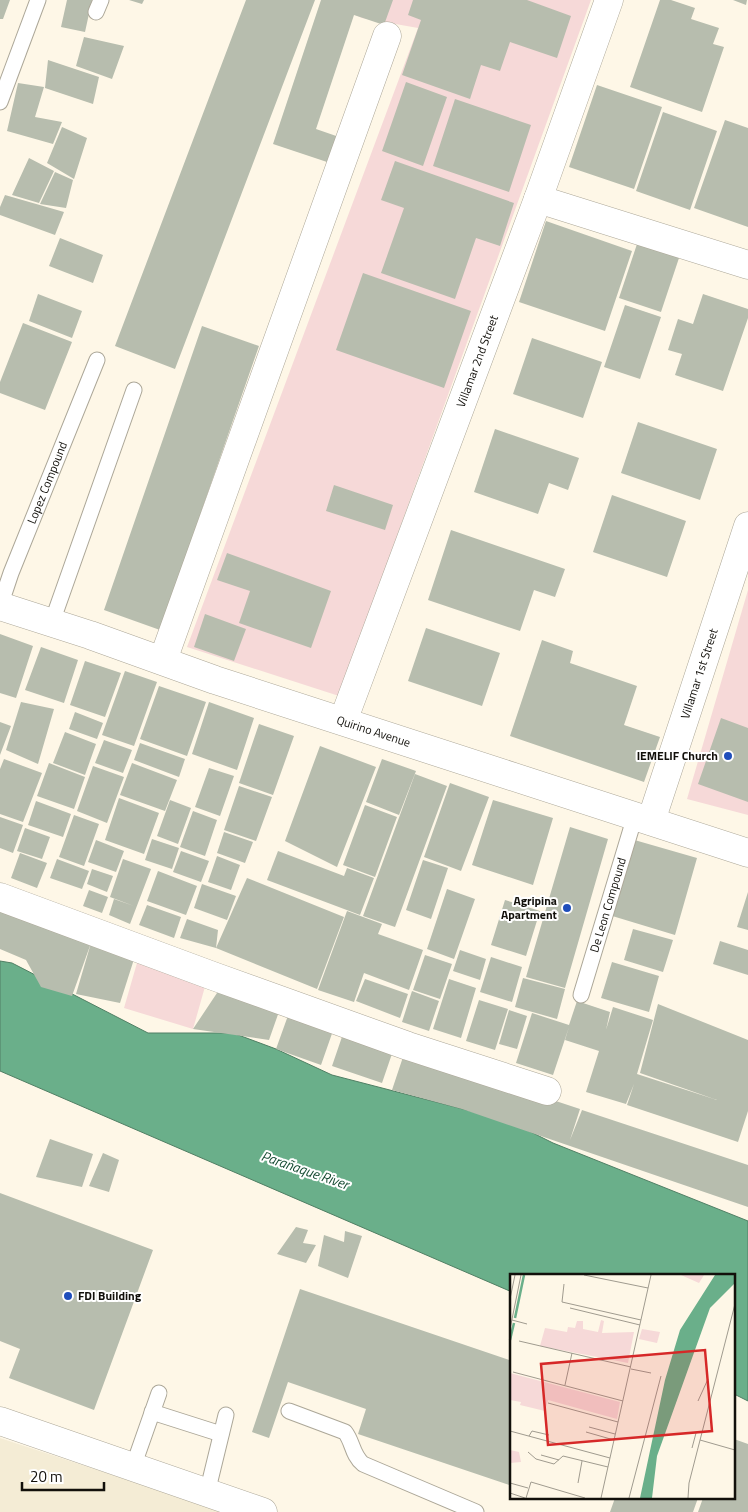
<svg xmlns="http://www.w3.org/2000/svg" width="748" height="1512" font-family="'Titillium Web',sans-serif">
<rect width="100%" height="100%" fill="#fef7e7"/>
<path fill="#f4ecd5" d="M0 1438 225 1512H0Z"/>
<path fill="#f6d9d8" d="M324 0H591L339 696 187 647 418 28 362 18Z
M748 590V815L687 799Z
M139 956 208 976 193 1029 124 1008Z"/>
<path fill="#6aaf8a" stroke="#507f64" d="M0 961 12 963 148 1033H233L276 1049 332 1075 509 1121 553 1143 748 1221V1401L734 1394V1276H512V1292L0 1071Z"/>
<path fill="#b7bdae" d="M0 0H10L3 19H0Z
M67 0H92L85 32 61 27Z
M129 0H144L142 4Z
M246 0H315L175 369 115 346Z
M321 0H393L384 25 354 15 316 129 342 138 333 164 273 144Z
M413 0H527L571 16 557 58 510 42 500 71 481 65 470 99 402 75 421 20 408 15Z
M660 0H671L695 8 691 19 719 28 713 44 724 47 702 112 630 87Z
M733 0H747L746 5Z
M84 37 124 46 112 79 76 66Z
M48 60 99 77 93 104 45 88Z
M406 82 447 97 423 166 382 151Z
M18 83 44 87 35 117 62 122 53 144 7 131Z
M597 85 662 107 634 189 569 167Z
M455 99 531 125 509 192 433 166Z
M663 112 717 131 690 210 636 191Z
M725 120 748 128V227L694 208Z
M62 127 87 138 74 179 47 163Z
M29 158 54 171 39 203 12 195Z
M395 161 514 203 500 246 476 238 455 299 381 273 404 208 381 200Z
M55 172 73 180 66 208 40 204Z
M5 195 64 212 55 235 0 215V207Z
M546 221 632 251 605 331 519 302Z
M60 238 103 255 93 283 49 266Z
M639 238 681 252 661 312 619 298Z
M363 273 471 311 444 388 336 350Z
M38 294 82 311 72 338 29 321Z
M703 294 748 309V318L723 391 675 375 682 354 668 350 678 319 693 324Z
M625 305 661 317 640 379 604 367Z
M23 323 72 342 45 410 0 393V382Z
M202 326 259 346 160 630 104 610Z
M532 338 602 362 583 418 513 394Z
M638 422 717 449 700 500 621 473Z
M495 429 579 458 568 490 549 483 538 514 474 492Z
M334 485 393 505 385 530 326 511Z
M612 495 686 521 667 577 593 552Z
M451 530 565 569 555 597 534 590 520 631 428 600Z
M227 553 331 591 311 648 239 623 250 591 217 580Z
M205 614 246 629 234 661 194 647Z
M426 628 500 653 482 706 408 681Z
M0 634 33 646 16 698 0 693Z
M542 640 573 651 570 663 637 686 624 725 660 737 644 782 510 736Z
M41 647 78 660 64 703 25 690Z
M85 661 121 673 105 717 70 705Z
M125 671 157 682 134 746 102 735Z
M159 686 206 702 187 756 140 739Z
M21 702 54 709 38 764 6 750Z
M209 702 254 718 237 770 192 754Z
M75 712 103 723 97 739 69 729Z
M721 718 748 728V802L698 784Z
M0 722 11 726 0 755Z
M259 724 294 736 273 795 239 783Z
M65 732 96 744 85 775 53 763Z
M104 740 132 750 123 773 95 763Z
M140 743 185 759 179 777 134 760Z
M320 746 376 767 337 867 285 841Z
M4 759 42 773 23 822 0 814V769Z
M382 759 416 771 399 815 366 802Z
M49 763 85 777 74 809 37 796Z
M132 763 177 780 165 811 120 795Z
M93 766 124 777 107 823 77 811Z
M209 768 234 776 220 816 195 807Z
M415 774 447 786 395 927 363 916Z
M450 783 489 797 461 871 424 857Z
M239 786 272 797 256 841 224 830Z
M119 798 159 813 144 854 105 840Z
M170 800 191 808 178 844 157 836Z
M493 800 553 818 533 885 472 865Z
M36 801 71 814 63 837 28 825Z
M365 805 397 817 375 877 343 865Z
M193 811 217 820 205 856 180 847Z
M74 815 99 824 84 866 59 857Z
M0 817 23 825 13 853 0 848Z
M570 827 608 839 565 988 526 977Z
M25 828 50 837 42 859 17 851Z
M224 832 253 842 245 863 217 853Z
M152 839 179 848 172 869 145 860Z
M631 839 697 858 675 935 609 915Z
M96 840 124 851 116 872 88 862Z
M181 851 209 861 201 882 173 872Z
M278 851 344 876 347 868 374 878 360 915 267 880Z
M20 853 47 863 37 888 11 878Z
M217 856 240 865 231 890 208 882Z
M57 859 89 871 82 889 50 878Z
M123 859 151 869 130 924 109 915 114 899 134 906 110 897Z
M423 860 448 868 431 919 406 910Z
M92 869 113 876 107 892 87 884Z
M158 871 197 886 186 915 147 901Z
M247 878 344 917 317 989 216 948Z
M202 884 236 896 227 920 194 908Z
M447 889 475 899 454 959 427 949Z
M89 890 108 897 102 913 83 906Z
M748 892V930L737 927Z
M505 900 540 911 526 956 491 945Z
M147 905 181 917 174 938 139 925Z
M0 908 135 956 120 1003 76 994 91 943 72 996 41 987 26 960 0 949Z
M347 911 382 924 378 934 423 950 409 990 364 973 354 1002 318 990Z
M187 919 218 930 216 948 180 938Z
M633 929 673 940 663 972 624 960Z
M720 941 748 950V975L713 964Z
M460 950 486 959 480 980 453 971Z
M425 955 452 964 440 999 413 990Z
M491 957 522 967 512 1002 480 992Z
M612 962 659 976 649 1012 601 998Z
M523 978 565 989 557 1019 515 1007Z
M365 979 408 994 400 1018 356 1001Z
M449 979 476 988 461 1038 433 1029Z
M223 984 282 1003 269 1040 193 1029Z
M412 991 439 1001 429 1031 402 1022Z
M479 1000 508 1009 495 1050 466 1041Z
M577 1001 610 1012 606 1030 613 1007 653 1020 637 1074 717 1100 640 1073 658 1004 748 1040V1111L738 1142 627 1105 634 1084 626 1104 586 1092 599 1051 565 1040 569 1027 553 1075 516 1063 532 1013 569 1025Z
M290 1010 335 1025 321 1065 276 1049Z
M509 1010 527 1016 517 1049 499 1044Z
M345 1028 395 1045 382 1083 332 1066Z
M406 1048 474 1074 580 1109 570 1140 582 1110 748 1165V1207L462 1109 392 1090Z
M50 1139 93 1154 82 1187 36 1177Z
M103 1153 119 1160 109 1192 89 1186Z
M0 1193 153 1250 94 1410 9 1378 20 1349 0 1341Z
M296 1227 308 1230 303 1243 316 1245 306 1263 277 1254Z
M345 1231 362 1236 348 1278 318 1266 324 1235 344 1242Z
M300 1289 512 1361V1486L358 1434 366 1409 288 1382 269 1438 252 1432Z
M734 1439 748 1444V1512H698L703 1498H734Z
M615 1498H698L693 1512H610Z"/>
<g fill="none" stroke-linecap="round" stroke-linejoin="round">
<g stroke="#aca798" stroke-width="17">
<g id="lane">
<path d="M96 12 101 0"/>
<path d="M0 102 38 0"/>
<path id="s1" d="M0 606 11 573 97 360"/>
<path d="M52 622 134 390"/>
<path id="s2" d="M581 995 635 816"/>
<path d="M289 1411 345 1432C353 1442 352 1455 363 1464L476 1512"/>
<path d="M152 1412 221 1434"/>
<path d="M133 1467 159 1393"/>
<path d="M207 1493 226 1415"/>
</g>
</g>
<g stroke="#aca798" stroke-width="29">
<g id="street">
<path d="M538 199 748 265"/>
<path d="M163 660 387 36"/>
<path id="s3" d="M343 721 538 199 609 0"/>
<path id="s4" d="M651 821 748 526"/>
<path d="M0 897 213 976 408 1046 547 1091"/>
<path d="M0 1421 263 1512"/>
</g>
</g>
<g stroke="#aca798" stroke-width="29">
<g id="secondary">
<path id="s5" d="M0 606 90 635 215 680 748 853"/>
</g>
</g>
<use href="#lane" stroke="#fff" stroke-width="15"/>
<use href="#street" stroke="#fff" stroke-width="28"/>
<use href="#secondary" stroke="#fff" stroke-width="28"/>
</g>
<g fill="#1f4ebb" stroke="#fff" stroke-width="2">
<circle cx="728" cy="756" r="5"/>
<circle cx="567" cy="908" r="5"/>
<circle cx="68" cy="1296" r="5"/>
</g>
<g text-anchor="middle" stroke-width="4" stroke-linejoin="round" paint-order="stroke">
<g font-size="12" fill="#12100b" stroke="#fff">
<text dy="4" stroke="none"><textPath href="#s3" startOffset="384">Villamar 2nd Street</textPath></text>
<text dy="4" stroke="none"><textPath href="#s1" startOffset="132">Lopez Compound</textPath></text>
<text dy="4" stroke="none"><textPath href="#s4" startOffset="155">Villamar 1st Street</textPath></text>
<text dy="4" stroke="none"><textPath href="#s5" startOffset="394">Quirino Avenue</textPath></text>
<text dy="4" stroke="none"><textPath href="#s2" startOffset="94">De Leon Compound</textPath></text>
</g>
<g font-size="12" font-weight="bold" fill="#12100b" stroke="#fff" text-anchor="end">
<text x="718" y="760">IEMELIF Church</text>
<text x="557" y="905">Agripina<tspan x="557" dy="14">Apartment</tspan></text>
<text x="78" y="1300" text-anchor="start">FDI Building</text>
</g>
<g font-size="14" font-style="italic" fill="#154b32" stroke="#fff">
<text transform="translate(305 1170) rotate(19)" y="5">Parañaque River</text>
</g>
</g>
<g transform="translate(510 1274)">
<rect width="225" height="225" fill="#fef7e7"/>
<path d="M171 1H194L189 9ZM91 46 94 47 92 59 124 58 118 89 30 72 35 54 57 58 58 53 65 54 67 47H73V55L88 58ZM132 55 150 58 147 69 129 65ZM0 99 110 128 107 145 38 126 35 137 10 131 11 128 0 126ZM0 176 9 178 11 188 0 189Z" fill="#f6d9d8"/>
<path d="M205 1H225V9L200 34 147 182 142 224H130L155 106 170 56Z" fill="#6aaf8a"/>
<path fill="none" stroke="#6aaf8a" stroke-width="2.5" d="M5 44 14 1M0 66 4 49"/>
<path fill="none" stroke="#a09b8f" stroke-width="1" d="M74 1 138 14M54 10 52 28 131 46M0 25 5 1M60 34 130 51M2 46 17 50M0 55 11 1M9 67 121 93M121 95 141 99M3 98 113 127M55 111 62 79M188 127 198 105M38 129 108 148M79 153 105 160M0 157 100 184M76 158 104 166M19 162 22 157 39 161M190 166 225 176M182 174 186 159M18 178 26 185 44 190 53 182 98 193M31 181 49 186M0 209 18 214M68 209 72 187M0 219 15 224M16 224 21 208 75 224M91 224 141 1M119 224 151 102M178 224 179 209 225 30"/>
<path fill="#d62828" fill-opacity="0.15" stroke="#d62828" stroke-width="2.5" d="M195 76 202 157 38 171 31 90Z"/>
<rect width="225" height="225" fill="none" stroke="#12100b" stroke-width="2.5"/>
</g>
<path d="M22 1482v8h82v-8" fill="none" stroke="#12100b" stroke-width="2.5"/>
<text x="30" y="1482" font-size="15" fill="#12100b" stroke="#ffffff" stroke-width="4" paint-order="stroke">20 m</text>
</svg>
